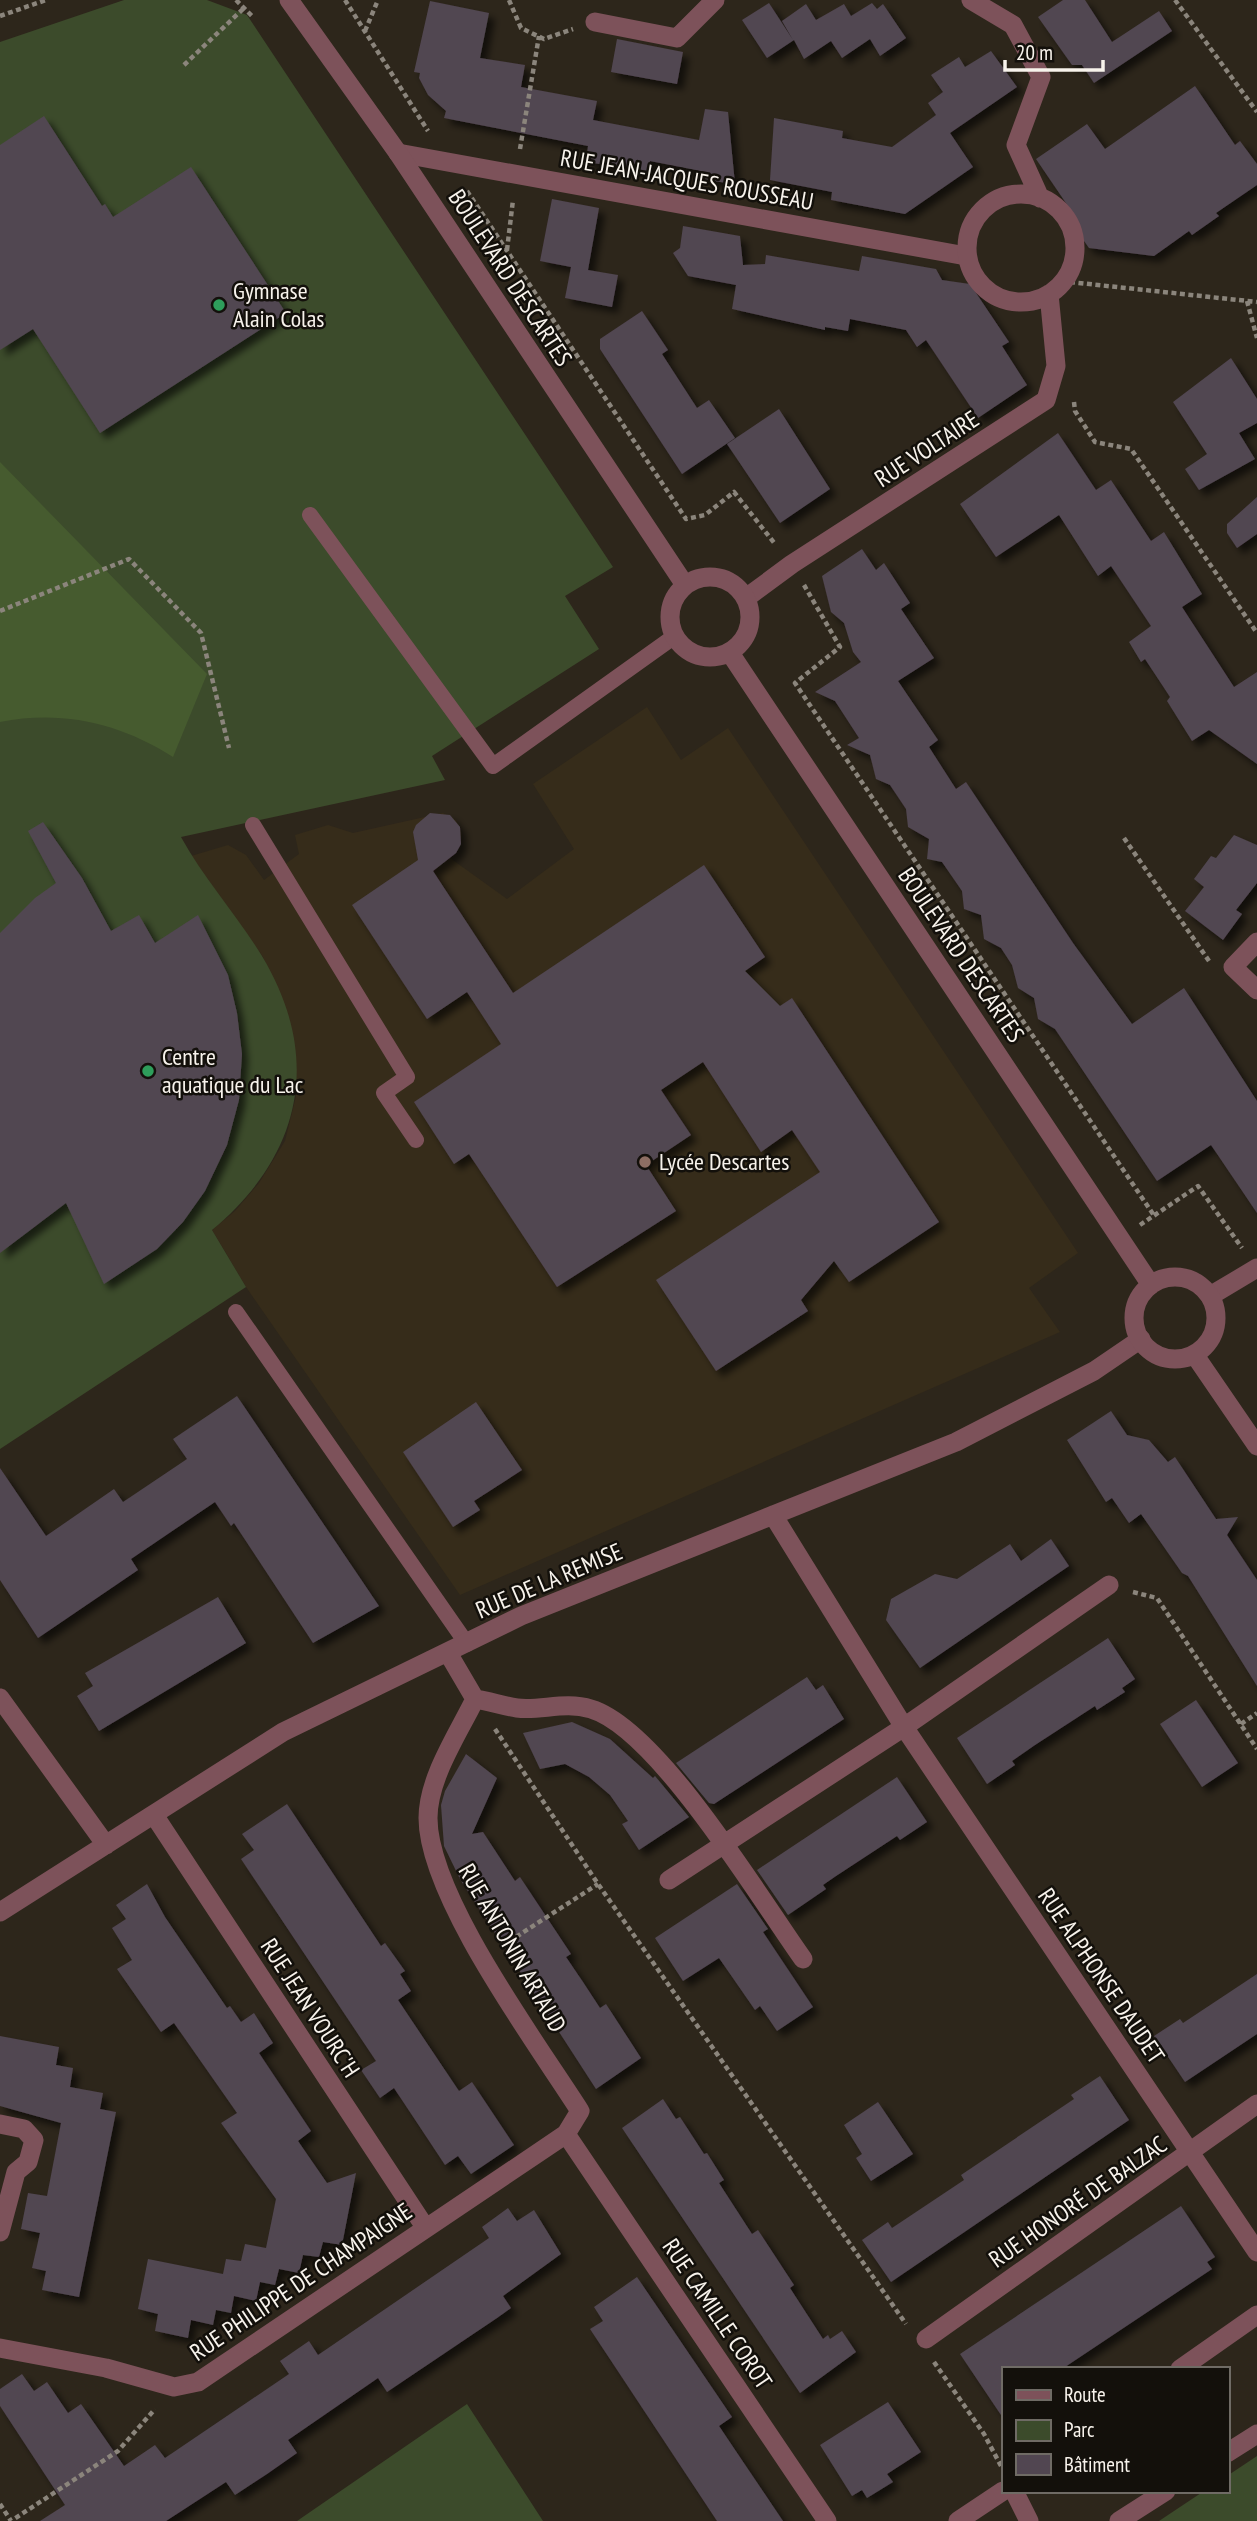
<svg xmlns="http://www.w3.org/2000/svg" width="1257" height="2521" font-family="'PT Sans Narrow',sans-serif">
<defs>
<filter id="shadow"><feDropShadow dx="6" dy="6" stdDeviation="3.5" flood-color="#0009"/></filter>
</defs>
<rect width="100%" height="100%" fill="#2d261b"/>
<path fill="#362c1a" d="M647 707 681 760 728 728 1078 1253 1029 1288 1060 1332 460 1595 246 1287 212 1230 235 1211 259 1183 285 1141 296 1096 295 1046 283 1002 263 957 191 856 228 845 246 855 264 880 299 854 295 835 328 825 353 833 443 813 456 820 462 834 461 844 450 858 507 899 574 849 533 784Z"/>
<path fill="#3c4b2b" d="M124 0H207L247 15 613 567 565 596 599 649 432 756 445 780 181 837C204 879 237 915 262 956 323 1058 302 1155 212 1230L246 1287 0 1449V42Z
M467 2404 543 2521H297Z
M1257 2456V2521H1159L1204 2491H1227V2476Z"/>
<path fill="#465b2f" d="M0 462 207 674 173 757C119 723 63 710 0 722Z"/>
<path fill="#514651" filter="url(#shadow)" d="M1063 0H1085L1112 42 1159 11 1172 31 1094 83 1082 65H1072L1038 17Z
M430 1 489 13 480 58 525 65 521 87 597 101 593 120 699 140 705 109 728 112 735 184 705 180 706 172 650 161 647 171 586 162 588 146 444 118 446 111 428 95 419 78 420 73 414 72Z
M769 3 793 40 782 21 806 4 816 20 844 4 851 16 872 3 877 9 883 4 906 38 880 56 870 39 842 58 831 41 804 59 794 40 767 58 742 20Z
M617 39 683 52 677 84 611 72Z
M991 51 1017 87 950 133 973 167 905 214 831 200 832 192 770 180 774 118 843 131 842 138 892 147 936 115 928 103 943 92 931 75 959 57 965 67Z
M1195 86 1235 145 1240 141 1257 164V185L1216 213 1219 216 1192 235 1189 231 1154 256 1089 248 1077 231 1080 229 1070 209 1036 159 1087 124 1105 149Z
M44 116 102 206 105 204 113 217 191 167 286 313 100 433 33 329 0 350V145Z
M552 199 599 208 588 270 618 275 612 307 565 298 571 267 540 261Z
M683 226 740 236 743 265 765 264 766 255 859 271 862 256 936 269 942 280 970 284 1009 342 1002 346 1027 385 978 418 926 340 917 347 906 330 850 319 848 331 825 327V330L732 309 736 285 688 276 673 253 680 248Z
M642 311 668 350 662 354 697 408 709 400 735 438 682 474 600 349V339Z
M1231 358 1257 399V423L1239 433 1255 459 1199 490 1185 469 1207 454 1173 402Z
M779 409 830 489 780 523 727 444Z
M1058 433 1096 490 1111 480 1151 541 1164 532 1202 594 1182 607 1234 687 1257 672V764L1209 730 1192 741 1167 701 1170 697 1145 659 1141 662 1129 642 1151 626 1111 566 1098 576 1059 515 996 557 960 504Z
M1257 497V534L1237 548 1227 533V524Z
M862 549 876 570 884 563 910 603 901 609 934 658 898 681 938 740 929 747 956 789 966 782 1073 943 1132 1024 1184 988 1257 1101V1213L1211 1145 1157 1181 1055 1029 1038 1019 1034 998 1018 988 1012 965 1001 948 984 939 981 915 964 909 962 891 942 862 927 859 929 839 908 827 906 809 890 785 876 779 870 755 847 745 859 738 835 701 815 692 861 662 853 652 844 623 831 612 822 576Z
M430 813 450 815 460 827 461 844 456 853 433 871 513 993 704 865 765 957 745 971 780 1006 792 998 939 1222 849 1282 834 1261 801 1300 808 1311 716 1371 656 1280 820 1172 792 1130 761 1152 703 1062 661 1090 691 1135 646 1165 676 1211 557 1287 469 1154 454 1164 414 1102 501 1044 467 992 427 1019 352 905 418 860 413 832 416 825Z
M43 822 82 878 111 931 139 915 155 943 198 915 228 975 237 1013 242 1054 239 1100 227 1145 205 1191 183 1222 157 1249 104 1284 66 1203 0 1253V933L35 898 56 883 28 831Z
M1234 835 1257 845V883L1236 910 1242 914 1223 940 1185 911 1204 887 1194 879 1211 856 1216 858Z
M237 1396 379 1606 313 1643 234 1523 231 1526 215 1502 131 1559 138 1570 38 1638 0 1580V1468L46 1536 114 1489 123 1502 187 1459 173 1439Z
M476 1402 522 1470 474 1501 480 1510 453 1527 403 1452Z
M1111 1411 1127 1435 1149 1440 1168 1462 1175 1457 1216 1519 1238 1517 1227 1535 1257 1580V1686L1188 1576 1182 1573 1141 1514 1129 1523 1112 1498 1106 1502 1067 1440Z
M1051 1539 1069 1566 920 1668 886 1620 891 1599 935 1574 957 1579 1010 1544 1021 1561Z
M218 1597 246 1643 99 1731 77 1696 93 1686 85 1673Z
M1108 1638 1135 1679 1122 1688 1125 1692 1097 1710 1095 1706 1035 1745 1012 1761 1015 1765 987 1784 957 1738Z
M807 1677 816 1690 823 1685 844 1719 714 1804 709 1803 676 1763Z
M1196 1700 1238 1763 1202 1787 1160 1724Z
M572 1722 610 1739 653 1778 655 1776 689 1817 639 1850 622 1824 628 1821 610 1795 589 1777 565 1764 540 1769 523 1733Z
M466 1754 497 1778 472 1834 483 1832 515 1881 520 1877 571 1954 566 1957 583 1982 600 2008 606 2004 641 2058 596 2089 460 1879 444 1846 441 1805 445 1791Z
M897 1777 927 1822 900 1840 897 1836 836 1876 823 1885 826 1889 788 1915 757 1870Z
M287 1804 381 1946 385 1943 405 1971 400 1974 411 1991 398 2000 459 2091 472 2082 514 2145 471 2174 458 2156 445 2165 394 2088 380 2098 361 2070 376 2061 241 1859 254 1850 242 1834Z
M147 1884 165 1917 227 2008 230 2006 241 2022 254 2013 273 2043 259 2053 311 2131 298 2141 327 2183 356 2173 342 2245 323 2242 319 2257 303 2255 299 2273 279 2269 275 2285 260 2282 256 2301 234 2296 231 2313 216 2310 213 2325 191 2320 188 2338 155 2331 158 2314 138 2309 148 2259 223 2274 226 2259 241 2261 245 2244 266 2248 276 2199 221 2123 237 2113 174 2023 161 2032 117 1969 132 1960 112 1928 126 1919 116 1905Z
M737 1884 768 1929 763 1932 813 2007 777 2031 760 2006 755 2010 719 1958 683 1981 655 1938Z
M1257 1974V2034L1185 2082 1154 2036 1180 2019 1183 2023Z
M0 2036 59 2047 56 2065 73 2068 70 2087 103 2093 100 2109 116 2112 79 2297 42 2290 46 2271 32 2268 40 2233 21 2229 28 2193 47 2196 61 2123 0 2106Z
M1100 2076 1129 2120 891 2282 862 2240 888 2222 892 2228 964 2180 961 2175 1074 2099 1071 2095Z
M663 2099 676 2119 680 2117 704 2154 707 2153 724 2180 719 2183 752 2234 758 2230 794 2285 790 2288 823 2339 828 2335 830 2339 842 2331 856 2352 800 2393 622 2128Z
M878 2102 913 2154 871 2181 856 2158 862 2154 844 2125Z
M1181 2206 1215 2257 1207 2262 1212 2269 1062 2369H1003V2418L960 2354Z
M508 2208 517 2221 534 2210 561 2254 503 2296 511 2308 497 2318 387 2392 378 2378 288 2440 297 2453 267 2474 235 2495 226 2482 166 2521H40L65 2505 0 2406V2389L22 2374 34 2391 47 2382 68 2413 81 2404 124 2466 155 2445 165 2458 289 2374 280 2361 309 2341 318 2355 489 2238 482 2227Z
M637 2277 732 2417 719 2426 783 2521H717L590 2329 603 2321 594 2307Z
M888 2402 921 2452 887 2474 893 2482 867 2498 862 2490 852 2496 820 2445Z"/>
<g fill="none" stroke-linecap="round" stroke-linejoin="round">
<path stroke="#8b857c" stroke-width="4.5" stroke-dasharray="5 3.5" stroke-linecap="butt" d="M236 0 253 17
M345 0 428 131
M509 0 521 28 544 39 573 29
M1175 0 1257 112
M0 16 46 0
M365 31 378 0
M184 65 244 8
M520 149 539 36
M467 191 686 519 705 515 734 492 775 544
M507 250 513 200
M1070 282 1257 302
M1247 301 1257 338
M1074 402 1075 411 1095 442 1131 449 1257 633
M804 585 840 647 795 683 1155 1217
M0 611 129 559 201 633 229 748
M1124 838 1209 961
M1140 1225 1198 1186 1242 1248
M1133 1592 1157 1598 1257 1749
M1241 1724 1257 1713
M495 1729 598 1884 906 2324
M502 1946 598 1884
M934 2362 984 2434 1001 2466
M0 2504 11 2521 118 2451 155 2409"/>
<path stroke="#7d525a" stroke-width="16" d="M310 515 493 766 675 636
M253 825 407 1077 384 1093 416 1140
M236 1312 467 1644"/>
<path stroke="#7d525a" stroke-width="19" d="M398 153 966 256
M1227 2453 1257 2434
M1014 2491 1029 2521
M1119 2521 1166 2491"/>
<path stroke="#7d525a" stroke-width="19" d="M971 0 1013 25 1041 77 1016 145 1040 198
M595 22 677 38 715 0
M967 248a54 54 0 1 1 108 0a54 54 0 1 1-108 0Z
M746 598 792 564 1046 400 1056 366 1049 294
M1257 942 1233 967 1257 990
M1210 1296 1257 1268
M773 1515 904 1727 1257 2252
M448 1653 475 1699
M0 1698 106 1845
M154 1815 425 2227
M669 1880 904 1727 1109 1585
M0 1912 283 1732 521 1616 956 1442 1094 1371 1141 1339
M0 2124 24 2129 34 2140 28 2162 16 2172 0 2232
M566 2134 827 2521
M926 2339 1257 2104
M0 2348 106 2368 174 2387 198 2382 566 2134 580 2111C536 2042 428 1896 428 1818 428 1778 458 1734 475 1699 489 1701 503 1706 517 1708 541 1711 565 1701 591 1709 658 1729 760 1899 803 1959
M1180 2369 1257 2315
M958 2521 1003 2491"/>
<path stroke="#7d525a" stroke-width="19" d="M289 0 398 153 685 585
M670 617a40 40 0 1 1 80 0a40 40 0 1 1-80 0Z
M730 653 1151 1285
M1134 1318a41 41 0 1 1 82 0a41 41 0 1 1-82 0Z
M1194 1354 1257 1446"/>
</g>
<g fill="#2e9e5b" stroke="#13100b" stroke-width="2.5">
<circle cx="219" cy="305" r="7"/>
<circle cx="148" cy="1071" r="7"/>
</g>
<circle fill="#8d6e63" stroke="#13100b" stroke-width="2.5" cx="645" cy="1162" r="7"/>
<g text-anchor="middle" stroke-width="5" stroke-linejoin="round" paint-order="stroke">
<g font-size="24" fill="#f8f3ec" stroke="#13100b">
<text transform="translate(687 180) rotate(10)" y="8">RUE JEAN-JACQUES ROUSSEAU</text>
<text transform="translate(510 278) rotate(57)" y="8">BOULEVARD DESCARTES</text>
<text transform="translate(927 449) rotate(-33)" y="8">RUE VOLTAIRE</text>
<text transform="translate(961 955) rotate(56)" y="8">BOULEVARD DESCARTES</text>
<text transform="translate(549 1581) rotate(-23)" y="8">RUE DE LA REMISE</text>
<text transform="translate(512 1948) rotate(60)" y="8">RUE ANTONIN ARTAUD</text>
<text transform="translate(1101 1976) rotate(56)" y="8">RUE ALPHONSE DAUDET</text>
<text transform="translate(310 2008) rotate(57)" y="8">RUE JEAN VOURC'H</text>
<text transform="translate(1078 2202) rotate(-35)" y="8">RUE HONORÉ DE BALZAC</text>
<text transform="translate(301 2282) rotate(-34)" y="8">RUE PHILIPPE DE CHAMPAIGNE</text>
<text transform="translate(717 2314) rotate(56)" y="8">RUE CAMILLE COROT</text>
</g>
<g font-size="24" fill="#f8f3ec" stroke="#13100b" text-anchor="start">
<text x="233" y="299">Gymnase<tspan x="233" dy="28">Alain Colas</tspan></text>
<text x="162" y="1065">Centre<tspan x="162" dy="28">aquatique du Lac</tspan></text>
<text x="659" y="1170">Lycée Descartes</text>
</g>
</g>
<rect x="1002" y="2367" width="228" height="126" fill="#13100b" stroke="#6f6b65" stroke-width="2"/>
<rect x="1016" y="2390" width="35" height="10" fill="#7d525a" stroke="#6f6b65" stroke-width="2"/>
<text x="1064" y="2402" font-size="21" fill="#f8f3ec">Route</text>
<rect x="1016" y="2420" width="35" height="21" fill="#3c4b2b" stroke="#6f6b65" stroke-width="2"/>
<text x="1064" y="2437" font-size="21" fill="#f8f3ec">Parc</text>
<rect x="1016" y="2454" width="35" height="21" fill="#514651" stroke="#6f6b65" stroke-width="2"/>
<text x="1064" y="2472" font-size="21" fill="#f8f3ec">Bâtiment</text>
<path d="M1005 60v10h98v-10" fill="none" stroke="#f8f3ec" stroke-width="3.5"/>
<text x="1016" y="60" font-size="21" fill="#f8f3ec" stroke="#13100b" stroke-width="5" paint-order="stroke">20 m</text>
</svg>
